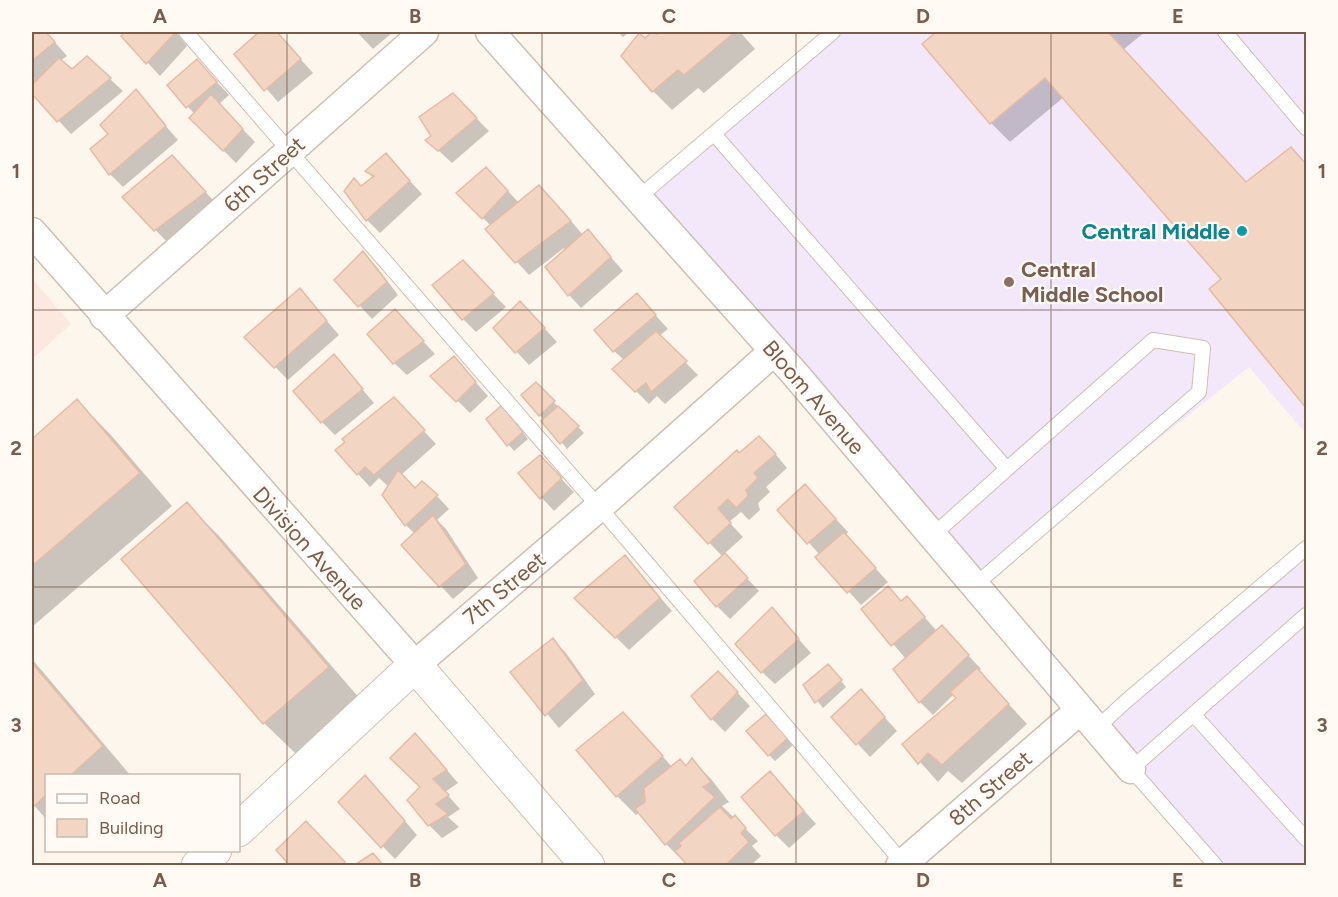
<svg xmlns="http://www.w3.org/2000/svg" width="1338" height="897" font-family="Figtree,sans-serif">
<rect width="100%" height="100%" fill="#fdf6ec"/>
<path fill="#fde8e0" d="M32 279 71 324 32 359Z"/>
<path fill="#f3e8fa" d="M833 32H1306V434L1249 367 974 586 638 198Z
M1306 537V865H1220L1096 729Z"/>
<path fill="#0003" d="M32 32H46L67 56 60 61 72 71 87 58 123 91 71 134 32 92V87L35 83 34 82 32 84Z
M128 32H176L187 46 160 76 123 36Z
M262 32H276L313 73 278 102 236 54Z
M357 32H393L373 49Z
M618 32H629L623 37Z
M662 32H740L755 49 704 93 698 88 672 110 653 91 645 40 657 36Z
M939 32H1145L1124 49 1246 183 1291 149 1306 164V406L1211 289 1223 279 1064 97 1010 142 991 123 924 44Z
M197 61 229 95 219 104 255 142 236 163 191 118 195 114 188 107Z
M136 92 178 140 123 187 110 174 92 150 110 134Z
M453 95 489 131 452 163 427 140 433 136Z
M398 168 422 194 380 233 367 220 362 188 373 178 367 171Z
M184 170 218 205 168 243 124 197Z
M499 181 519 203 552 199 583 235 588 231 623 271 581 308 569 295 564 248 529 275 487 229 491 226 458 193Z
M363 253 376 266 398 295 372 319 336 280Z
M462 262 506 307 476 332 463 319Z
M300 290 339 335 288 380 246 337Z
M637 295 668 329 659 336 698 375 665 404 657 396 649 404 614 369 624 360 614 351Z
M533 316 557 342 529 365 495 328Z
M407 324 435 354 407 375 394 363Z
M334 356 374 403 335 435 322 422Z
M454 358 488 396 470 413 432 376Z
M536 384 584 433 567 449 540 415Z
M77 401 110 434 172 506 32 627V441Z
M406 412 436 444 401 475 415 490 437 496 449 509 437 520 446 529 478 578 453 599 403 545 415 534 406 525 389 487 379 478 370 487 358 474Z
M508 413 528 439 514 451 488 420Z
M772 450 787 468 766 487 770 492 758 503 760 510 749 520 741 512 729 522 743 537 724 554 759 591 730 619 717 606 723 557 676 508 740 455Z
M553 470 574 492 554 511 520 474Z
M805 486 848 532 845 535 888 582 861 605 817 557 820 555 779 510Z
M187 504 220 537 361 700 297 755 264 723Z
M625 557 672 611 629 650 576 598Z
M888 588 902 602 907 598 937 631 942 627 981 669 978 671 1027 724 962 783 948 771 938 782 904 744 958 698 954 694 933 715 920 702 906 659 863 609Z
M772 609 811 653 775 684 762 672Z
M553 640 566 653 595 694 559 728 512 672Z
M32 659 131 776H46V819L32 803Z
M834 672 846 687 823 708 805 685Z
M731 686 750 706 725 732 712 719Z
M861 691 897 731 870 757 833 717Z
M766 716 793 745 775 761 769 755Z
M642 733 672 767 687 768 692 760 711 779 729 802 722 806 758 841 752 846 761 856 750 866H690L686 861 685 863 666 844 640 812 636 815 617 796 578 750Z
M428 748 458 783 445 792 460 809 448 817 459 827 442 838 429 825 422 787Z
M782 786 816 824 789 848 776 835Z
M378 790 417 835 395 859 340 802Z"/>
<path fill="#f3d5c3" stroke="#e6bba3" stroke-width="1.5" d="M32 32H46L55 42 32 61Z
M126 32H176L146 64 121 36Z
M259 32H277L301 59 264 91 234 54Z
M652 32 657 34 660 32H735L684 75 678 70 652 92 621 56 639 33 645 38Z
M936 32H1108L1246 182 1291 147 1306 164V408L1209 289 1221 279 1045 78 990 124 922 44Z
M87 56 111 78 57 122 32 94V85L59 58 72 69Z
M197 59 217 82 186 108 167 85Z
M136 89 166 126 109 175 90 149 108 134 100 125Z
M453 93 477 118 438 151 425 140 431 136 419 117Z
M211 94 243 129 223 151 189 118Z
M386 153 410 181 366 221 344 191 354 178 361 186 374 176 365 171Z
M172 155 206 192 154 231 122 197Z
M486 167 508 191 482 219 456 193Z
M539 185 571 221 515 263 485 229Z
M588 229 611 257 568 296 545 267Z
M363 251 387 282 358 307 334 280Z
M463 260 494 293 462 320 432 285Z
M300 288 327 321 274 368 244 337Z
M637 293 656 315 613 352 594 330Z
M520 301 545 328 515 353 493 328Z
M395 309 424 341 393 364 367 334Z
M656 331 687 361 651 392 646 383 635 392 612 369Z
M334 354 363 389 321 423 293 391Z
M454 356 476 382 456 402 430 376Z
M536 382 555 401 539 416 521 395Z
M394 397 425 430 374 475 365 467 357 475 335 450 345 442 342 439Z
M77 399 140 473 32 566V439Z
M502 405 523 432 507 446 486 419Z
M558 406 579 426 560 444 541 421Z
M759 436 776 454 754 473 758 478 746 490 748 496 736 508 728 499 718 508 731 523 708 544 674 507 737 450 739 453Z
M540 455 562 478 540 499 518 473Z
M398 470 415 488 422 481 438 495 405 526 382 495Z
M805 484 836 519 807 544 777 510Z
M187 502 329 667 263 724 121 559Z
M433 515 466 564 439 587 401 545Z
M844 532 876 568 847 593 815 557Z
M725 553 748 578 716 607 694 581Z
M625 555 660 598 615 638 574 598Z
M888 586 901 601 907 596 925 617 891 646 861 609Z
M772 607 799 639 761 673 735 644Z
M942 625 969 655 919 703 893 669Z
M553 638 583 680 545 716 510 672Z
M32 663 103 746 70 776H46V795L33 807Z
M828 664 842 680 815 703 803 685Z
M977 668 1009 704 942 765 928 753 918 764 902 744 956 698 950 692Z
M718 671 738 692 711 720 691 696Z
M861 689 885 717 856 745 831 717Z
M623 712 663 756 616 797 576 750Z
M766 714 788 738 768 756 746 731Z
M415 733 447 770 433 779 449 795 436 804 448 814 428 826 407 800 420 787 390 758Z
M692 758 711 782 703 787 715 797 665 845 635 809 645 802 644 788 680 759 686 766Z
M770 771 804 811 775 836 741 797Z
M365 775 405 821 381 848 338 802Z
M720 807 731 819 735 815 746 828 741 833 749 842 725 866H688L675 851 681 846 679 843Z
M306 821 345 862 342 866H290L276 850Z
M373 853 384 866 356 864Z"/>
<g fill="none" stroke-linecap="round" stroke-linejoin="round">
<g stroke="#d1beb0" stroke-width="16">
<path id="lane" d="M186 32 618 529 903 863
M1225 32 1306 128
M714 134 1007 469 932 536
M638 198 833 32
M974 586 1199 392 1203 348 1153 340 1007 469
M1194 715 1306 839
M1096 729 1125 702 1306 548
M1216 866 1131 769 1306 615"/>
</g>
<g stroke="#d1beb0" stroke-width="31">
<path id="street" d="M490 32 795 374 1131 769
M32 232 415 665 599 507 774 351
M104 316 424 32
M900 866 1080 710"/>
</g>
<g stroke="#d6c0b0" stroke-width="35">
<path id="secondary" d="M238 830 415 665 588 866
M198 866 215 850"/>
</g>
<use href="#lane" stroke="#fff" stroke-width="14"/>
<use href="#street" stroke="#fff" stroke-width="28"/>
<use href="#secondary" stroke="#fff" stroke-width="33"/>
</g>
<path fill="none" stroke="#7a5c4d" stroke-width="1.5" stroke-opacity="0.55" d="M287 32V866M542 32V866M796 32V866M1051 32V866M32 310H1306M32 587H1306"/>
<circle fill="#0f9aa8" stroke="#fffaf3" stroke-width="2" cx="1242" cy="231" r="6"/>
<circle fill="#8d6e63" stroke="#fffaf3" stroke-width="2" cx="1009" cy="282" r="6"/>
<g text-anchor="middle" stroke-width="4.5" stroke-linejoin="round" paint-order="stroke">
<g font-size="22" fill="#7a5c4d" stroke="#fffaf3">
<text transform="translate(264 174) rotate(-42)" y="8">6th Street</text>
<text transform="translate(814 397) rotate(49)" y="8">Bloom Avenue</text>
<text transform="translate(310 548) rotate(48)" y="8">Division Avenue</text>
<text transform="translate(504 588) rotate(-40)" y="8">7th Street</text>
<text transform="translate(990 788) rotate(-41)" y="8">8th Street</text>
</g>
<g font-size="22" font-weight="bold" fill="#0d838f" stroke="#fffaf3" text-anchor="end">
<text x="1230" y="239">Central Middle</text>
</g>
<g font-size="22" font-weight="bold" fill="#785e54" stroke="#fffaf3" text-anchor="start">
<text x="1021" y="277">Central<tspan x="1021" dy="25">Middle School</tspan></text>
</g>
</g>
<rect width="1338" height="897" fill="none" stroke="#fffaf3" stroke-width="66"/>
<rect x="45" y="774" width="195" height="78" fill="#fffaf3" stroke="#cabbb1" stroke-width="1.5"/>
<rect x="57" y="794" width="30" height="9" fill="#ffffff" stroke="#cabbb1" stroke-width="1.5"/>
<text x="99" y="804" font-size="18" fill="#7a5c4d">Road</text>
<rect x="57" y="819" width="30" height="18" fill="#f3d5c3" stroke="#cabbb1" stroke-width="1.5"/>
<text x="99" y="834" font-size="18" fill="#7a5c4d">Building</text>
<rect x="33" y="33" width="1272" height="831" fill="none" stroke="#7a5c4d" stroke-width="2"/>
<g font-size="20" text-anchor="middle" font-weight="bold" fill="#7a5c4d">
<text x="160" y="23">A</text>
<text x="415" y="23">B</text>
<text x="669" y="23">C</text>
<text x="923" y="23">D</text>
<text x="1178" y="23">E</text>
<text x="16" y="178">1</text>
<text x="1322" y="178">1</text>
<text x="16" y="455">2</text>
<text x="1322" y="455">2</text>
<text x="16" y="732">3</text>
<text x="1322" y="732">3</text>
<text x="160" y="887">A</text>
<text x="415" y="887">B</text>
<text x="669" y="887">C</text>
<text x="923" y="887">D</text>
<text x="1178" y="887">E</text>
</g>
</svg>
